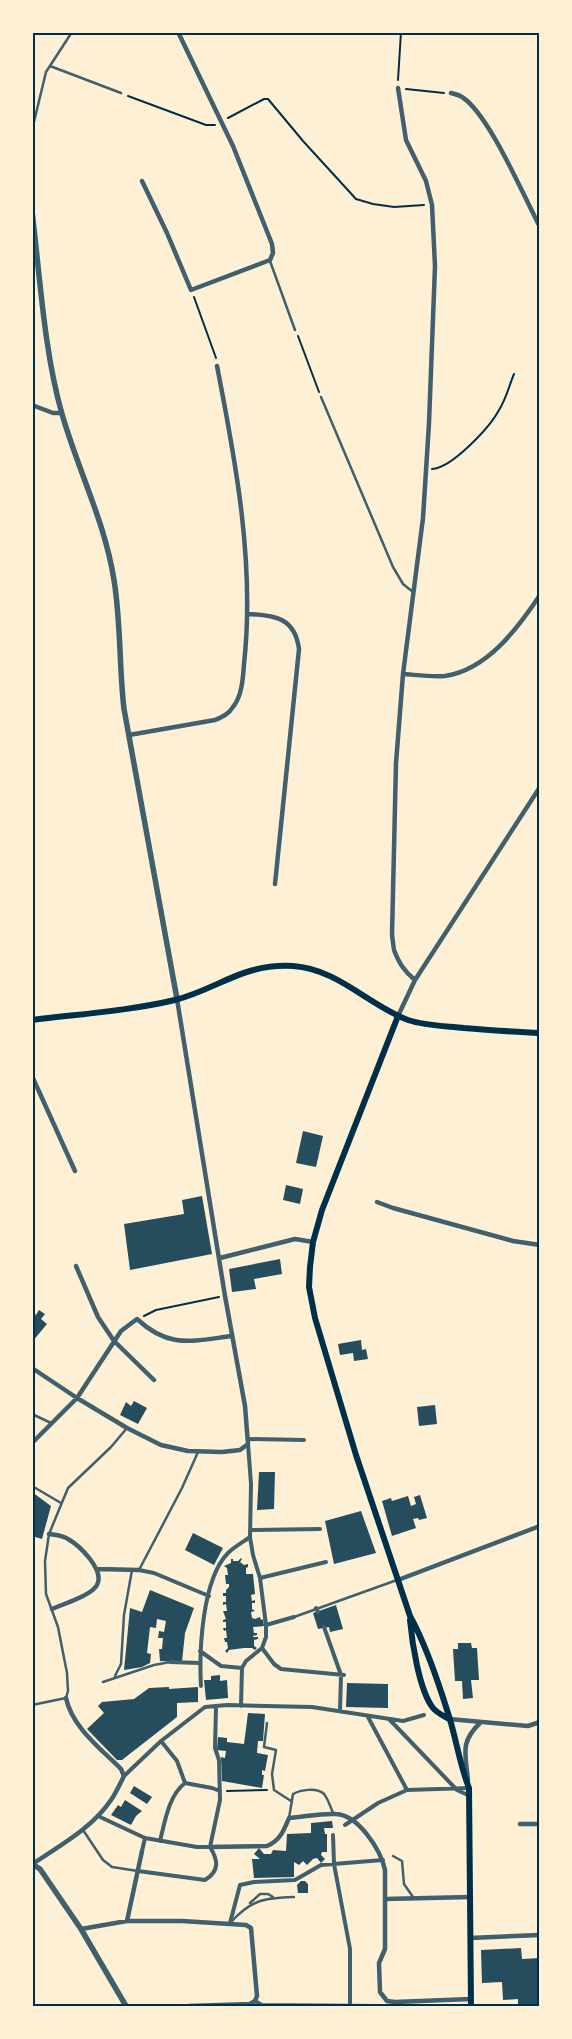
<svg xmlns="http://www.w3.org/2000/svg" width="572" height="2039" font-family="Inter,sans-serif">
<rect width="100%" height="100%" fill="#fdf0d5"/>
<path fill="#264d5e" d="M303 1131 323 1136 316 1167 296 1163Z
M286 1185 303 1189 300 1204 283 1200Z
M202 1196 212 1254 130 1270 124 1224 184 1214 182 1200Z
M280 1259 282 1274 254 1279 256 1289 232 1292 229 1269Z
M39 1310 45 1314 41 1319 47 1324 32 1342V1312L36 1315Z
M361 1340 362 1350 366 1349 368 1359 354 1361 353 1353 340 1355 338 1344Z
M134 1401 147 1408 138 1424 120 1415 126 1402 131 1406Z
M435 1405 437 1424 419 1426 417 1407Z
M259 1472H275L274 1509 257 1510Z
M32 1492 51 1506 42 1539 32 1536V1511L34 1509 32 1507Z
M420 1495 427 1518 419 1520 418 1518 413 1519 416 1528 392 1536 382 1501 391 1498 392 1501 408 1496 411 1506 416 1504 414 1497Z
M361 1511 376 1553 334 1564 325 1521Z
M193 1533 223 1548 214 1565 185 1550Z
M241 1558 242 1559 240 1562 244 1565 248 1564V1567L246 1568V1574H253L255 1594 251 1595 252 1601 255 1600V1603H252V1609L255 1611 251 1612 252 1618 255 1619 260 1617 261 1620 263 1619 264 1626 253 1627 254 1633H257V1635L253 1636V1637H258V1639L254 1640V1646L257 1648 255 1650 252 1648H244L229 1650 227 1653 225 1651 228 1648 227 1642H225L224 1638H227L226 1630 224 1631 223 1628H226V1622H223V1620L226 1619 223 1611H227L226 1604 223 1605V1602H226V1596H223V1593H226V1590L229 1587V1584H226L225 1575H228L227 1568 224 1566 231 1563V1559H233V1561H238Z
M150 1590 194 1608 185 1633 182 1662 160 1661 159 1649H162L163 1638H158L159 1631 164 1632 166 1621 157 1619 156 1628 150 1627 147 1653 151 1654 150 1663 142 1667 124 1670 130 1608 142 1612Z
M336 1605 343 1629 330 1632 329 1627 318 1629 313 1613Z
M458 1643H471L472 1648H477L479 1680H471L473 1698 463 1699 462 1681H455L453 1649H458Z
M220 1675V1681L227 1680 228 1698 206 1700 204 1680H211V1676Z
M347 1683 388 1684V1708L346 1707Z
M169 1687V1689L198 1687V1702L177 1703V1717L122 1760H117L87 1729 104 1713 98 1706 102 1702 134 1699 149 1688Z
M248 1713 265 1714 263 1741H258L257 1753 268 1755 265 1771 262 1770V1775H264L262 1788 222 1781 221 1757 225 1758 226 1751 217 1750 218 1737 227 1738V1742L244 1744Z
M134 1786 152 1797 147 1804 130 1793Z
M125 1800 142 1811 136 1816 131 1825 111 1815 118 1805 121 1807Z
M332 1821 333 1828H324L325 1834H327V1852H322L321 1855 325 1859 321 1863 317 1858 313 1859 307 1865 303 1861 299 1865 294 1862V1877L254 1878 252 1859H260L254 1854 259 1848 264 1854H271L273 1850 286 1851 287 1834 311 1833V1823Z
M301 1881H305L308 1884V1893H298L297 1885Z
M521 1948 522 1959 540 1958V2006H518V1999L503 2000 502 1982 482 1983 481 1950Z"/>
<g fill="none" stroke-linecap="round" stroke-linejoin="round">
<path stroke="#003049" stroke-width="2" d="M398 80 401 32
M406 89 444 93
M128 96 206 125H215
M228 118 264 99H268L303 141 356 199 373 204 394 207 424 205
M194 297 216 358
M298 336 319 392
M432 469C452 468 490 427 499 410 506 399 509 386 514 374
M144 1316 156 1310 219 1297
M227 1791 267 1790"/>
<path stroke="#3f606c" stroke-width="2.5" d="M50 66 121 93
M32 130 46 72 72 32
M270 261 295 330
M321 397 393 567 403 584 413 592
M32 1414 51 1423
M32 1486 61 1503
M139 1570 182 1488 198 1452
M294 1617 397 1580
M115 1676 121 1664 124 1615 132 1570
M103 1682 154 1665 170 1662
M32 1705 66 1698 68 1691 67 1673 58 1627 46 1594 45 1561 49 1534 68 1488 111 1447 127 1428
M267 1723 264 1747 276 1750 272 1774 274 1790 291 1801
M289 1818 293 1794C300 1790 317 1787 324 1794 328 1799 331 1808 333 1813
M83 1830 103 1860 112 1867 138 1871
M393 1856 402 1861 404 1884 413 1897
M250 1903 260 1894H268L273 1897
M231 1922C252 1899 265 1898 294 1897"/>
<path stroke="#3f606c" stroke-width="4" d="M248 1439 304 1440
M250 1530 320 1529
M139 1570 154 1573 209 1596
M260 1578 326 1562
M316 1608 318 1612
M266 1625 294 1617
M324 1627 341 1675 340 1711
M262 1648 274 1664 281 1669 344 1675
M200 1651 221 1666 242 1668
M170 1662 200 1663
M201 1686C199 1651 202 1579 228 1553 234 1547 243 1542 250 1537
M241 1706 242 1668 246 1661 262 1648 266 1637V1625L260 1578 253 1555 250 1537 251 1484 248 1444
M368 1717 407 1790 469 1788
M389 1719 457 1790 470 1796
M161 1741 177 1761 185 1783
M124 1776 161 1741 205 1707 227 1705 312 1707 403 1721 424 1715
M185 1783 212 1788 220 1791
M98 1816 145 1838 197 1847H210
M345 1825 378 1803 407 1790
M333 1835 334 1864 350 1949V2005
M160 1841C165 1821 169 1795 185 1783
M142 1851 145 1838
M138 1871 205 1880C220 1871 218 1860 210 1847L220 1800 219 1760 215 1748 216 1707
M230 1923 240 1885 254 1882 295 1880 321 1865 383 1860
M255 2001 262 2005 377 2006"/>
<path stroke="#3f606c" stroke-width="4.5" d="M398 88 406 140 426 181 432 205 435 266 429 423 423 518 403 674 396 763 392 935 394 950C399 963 404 971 415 980
M451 93C455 94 459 95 462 97 489 114 524 197 540 227
M142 181 167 233 191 290 270 260 273 253 272 244 233 146 178 32
M32 405 53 413H62
M248 614C275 615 295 618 299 649L275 884
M403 674C417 675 431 677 445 676 487 670 518 628 540 595
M129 735 215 720C222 717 229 714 233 707 242 696 243 678 244 664 255 565 236 463 217 366
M398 1016 415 980 540 787
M32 1076 75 1171
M377 1202 393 1208 513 1241 540 1245
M220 1258 295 1239 313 1242
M76 1266 98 1317 114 1341 154 1380
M32 1368 77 1398 127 1428 161 1445 188 1451 222 1452 240 1450 248 1444 245 1406 225 1296 177 999
M32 1443 77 1398 121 1331 137 1319C169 1349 192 1341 232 1336
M49 1534C55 1535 62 1535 68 1539 80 1546 105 1570 97 1585 91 1596 63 1604 52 1609
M97 1569 139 1570
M398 1580 540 1526
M449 1719 528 1726 540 1722
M468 1781C466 1755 459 1743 480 1723
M520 1824H540
M210 1847 267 1846C280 1841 284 1830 289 1818 304 1817 321 1813 336 1814 359 1815 381 1851 385 1870V1949L379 1963 380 1992 387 2001 395 2002 471 1999
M34 1863C61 1845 92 1828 111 1800 116 1793 120 1784 124 1776L121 1769C101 1749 72 1727 66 1698
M385 1899 471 1897
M127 1921 142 1851
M81 1929 127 1921H182L246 1925 251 1928 257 1996 255 2001 250 2004 189 2006
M470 1938 540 1935"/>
<path stroke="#3f606c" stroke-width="5.5" d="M32 211C40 276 44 351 62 414 78 470 105 522 114 580 121 623 119 666 124 709L177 999
M32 1864 40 1869 81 1929 126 2006"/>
<path stroke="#003049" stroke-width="6" d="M398 1016 322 1210 313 1242 310 1267 309 1287 315 1318 356 1455 410 1616C426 1645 437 1678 447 1710 456 1736 459 1763 469 1788L471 2006
M32 1020C80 1014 128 1011 175 1000 218 989 243 963 293 966 338 969 368 1005 408 1020 426 1026 446 1026 464 1028 489 1030 514 1032 540 1033
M410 1620C412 1642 419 1690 433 1708 437 1713 444 1716 449 1719"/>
</g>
<rect width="572" height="2039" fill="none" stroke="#fdf0d5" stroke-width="68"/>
<rect x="34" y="34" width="504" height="1971" fill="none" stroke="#003049" stroke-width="2"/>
</svg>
